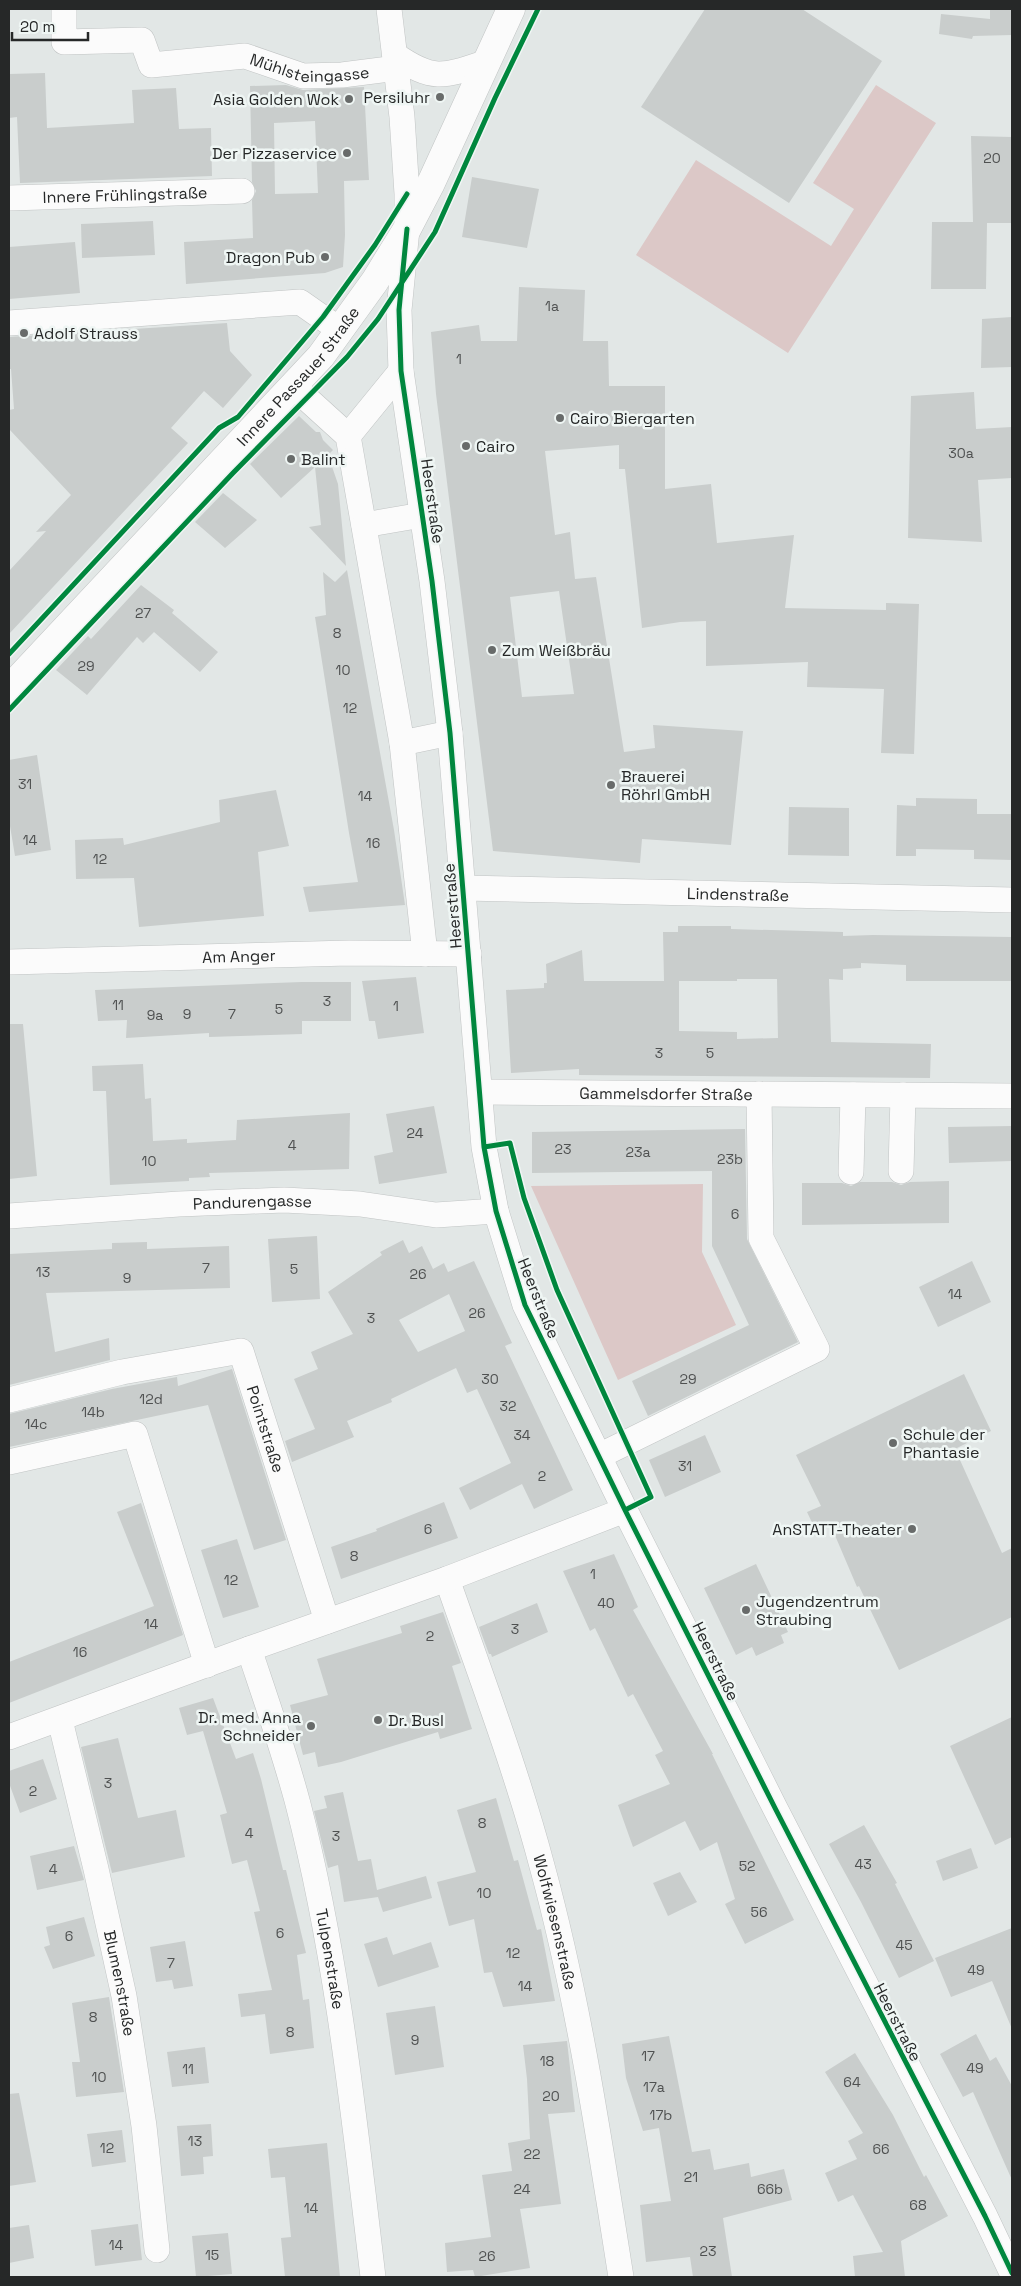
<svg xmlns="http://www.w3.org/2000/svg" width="1021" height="2286" font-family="'Space Grotesk',sans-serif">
<rect width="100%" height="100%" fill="#e2e7e6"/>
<path fill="#dcc8c7" d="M876 85 936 123 788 353 636 255 696 160 831 246 854 209 813 183Z
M703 1184 702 1252 736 1325 618 1380 531 1186Z"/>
<path fill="#c9cdcc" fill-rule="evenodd" d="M705 9H802L882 61 789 203 641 107Z
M990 9H1012V35L973 36 972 39 939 34 941 14 990 19Z
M45 73 47 128 134 123 132 90 176 88 179 129 211 128 212 176 20 183 17 117 9 118V74Z
M286 85 303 90 364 87 369 180 344 181 345 235 343 267 325 273 186 284 184 242 253 238 252 200 256 191 252 182 250 86ZM315 121 318 193 275 194 274 123Z
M971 136 1012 137V223H987L986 289H931L932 222H973Z
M472 177 539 189 527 248 462 237Z
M153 221 155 255 82 258 81 224Z
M75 242 80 293 9 299V247Z
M519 287 585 290 583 341H608L609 386H665V489L711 484 717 543 794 535 785 608 886 610V603L919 604 914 754 881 753 884 689 807 687 808 662 706 666V621L680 622 642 628 625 469H619V445L545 451 555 535 570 532 575 579 596 577 624 752 655 748 653 725 743 731 731 845 642 839 640 863 493 851 436 394 431 332 479 325 481 341H517ZM559 591 574 694 522 697 510 597Z
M1012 317V367L981 368 982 319Z
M227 323 230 351 252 375 223 408 204 391 171 428 188 443 9 634V571L46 531 36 532 71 495 9 429V410L14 409 11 369H9V337Z
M974 392 976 429 1012 427V478L978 480 982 542 908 538 911 396Z
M299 416 316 432H320L323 440 333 450 328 455 338 484 346 566 309 527 321 525 315 467 281 498 250 464Z
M223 493 257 520 225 548 195 522Z
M347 570 394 830 405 905 309 912 303 887 358 882 349 833 315 617 326 615 323 572 335 582Z
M141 585 174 610 172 613 218 652 200 672 154 632 143 643 137 637 87 695 56 670 88 636 91 639Z
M37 755 51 850 15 856 9 820V760Z
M276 790 289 846 258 852 264 916 139 927 134 878 76 879 75 840 123 838 124 845 220 822 219 800Z
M916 798 977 799V814H1012V860L974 859V850L916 849V856H896L897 805 916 806Z
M789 807 849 808V856L788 855Z
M678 926H731V929L843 932V936L873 935 1012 937V981H906V965L861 963V968L843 969V980L829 979 831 1042 931 1044 930 1078 579 1075V1069L511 1073 506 990 544 988V983H547L546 964 582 950 584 981H679V1031L737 1032V1039L778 1038 777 979H737V981H664L663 932H678Z
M416 977 424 1033 378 1039 375 1021H369L362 981Z
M302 982H351V1021H302V1034L209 1037V1033L126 1038 127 1020 98 1021 95 990Z
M9 1024H23L37 1176 9 1179Z
M143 1064 145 1099 151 1098 153 1141 187 1139V1143L236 1140 237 1120 350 1113 349 1169 209 1173 210 1177 189 1178V1181L110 1185 106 1091H93L92 1066Z
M434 1106 447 1173 379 1184 374 1156 393 1152 386 1114Z
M1012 1126V1161L949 1163 948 1127Z
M745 1129 747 1239 798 1342 648 1416 632 1381 749 1325 712 1246V1171L532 1173V1132Z
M949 1181V1223L802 1225V1183H842L851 1186 860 1182H892L901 1185 910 1182Z
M317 1236 320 1299 272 1302 268 1239Z
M403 1240 409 1253 422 1246 433 1269 444 1263 448 1272 474 1261 512 1343 505 1346 573 1490 534 1509 522 1484 470 1510 459 1488 511 1463 477 1389 467 1393 456 1368 391 1399 392 1402 347 1421 354 1437 292 1462 285 1441 315 1429 294 1379 318 1369 311 1352 353 1334 328 1292 382 1255 380 1252ZM449 1294 465 1331 418 1352 399 1320Z
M147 1242V1249L229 1246 230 1288 46 1293 55 1352 109 1338 110 1360 9 1385V1254L112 1249V1243Z
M972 1261 991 1302 938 1327 919 1287Z
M232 1369 286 1540 254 1550 208 1405 9 1447V1414L112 1389 177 1377 178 1386Z
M964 1374 991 1431 955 1449 1002 1553 1012 1548V1617L899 1670 859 1586 857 1587 831 1526 817 1533 807 1512 821 1506 796 1455Z
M705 1435 721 1472 665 1497 649 1460Z
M444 1502 458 1538 341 1579 331 1547 377 1531 376 1529Z
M141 1503 183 1635 9 1703V1662L154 1606 117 1512Z
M237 1539 259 1607 223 1618 201 1550Z
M614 1554 638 1607 633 1610 713 1754H712L794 1920 745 1944 725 1904 735 1899 717 1842 700 1851 685 1821 633 1847 618 1805 670 1784 655 1755 663 1751 633 1694 628 1697 595 1628 590 1631 563 1571Z
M756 1564 788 1632 781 1635 784 1643 756 1656 752 1647 736 1655 704 1588Z
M537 1603 548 1632 492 1657 491 1654H489L479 1627Z
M443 1612 461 1663 452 1666 472 1729 440 1739 438 1732 341 1762 318 1767 315 1752 303 1755 290 1705 328 1695 317 1659 402 1633 400 1626Z
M213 1698 236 1759 253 1753 261 1779 283 1870H286L306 1953 297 1955 303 2000 309 1999 314 2048 270 2054 265 2014 241 2017 238 1994 272 1990 254 1912 260 1911 247 1860 232 1864 220 1815 227 1813 203 1731 187 1735 179 1708Z
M1012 1717V1837L995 1845 950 1746Z
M118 1738 138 1818 176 1810 185 1857 112 1873 81 1747Z
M43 1759 57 1799 20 1813 9 1783V1771Z
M343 1792 358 1861 371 1859 377 1890 426 1876 432 1898 383 1912 378 1897 344 1902 338 1865 328 1868 314 1811 327 1808 324 1796Z
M496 1798 514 1861 518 1860 537 1930 541 1929 555 2001 503 2007 492 1972 484 1973 474 1919 449 1926 437 1882 476 1872 457 1810Z
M864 1825 897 1883 895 1884 934 1961 899 1978 861 1902 829 1844Z
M74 1846 84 1880 37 1890 30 1856Z
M971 1848 978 1868 943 1881 936 1861Z
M680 1872 697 1902 668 1916 653 1883Z
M84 1917 95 1956 53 1969 44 1947 50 1945 46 1927Z
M1012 1928V2029L992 1981 951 1997 935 1958Z
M387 1937 393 1955 431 1942 439 1967 378 1987 364 1944Z
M185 1941 193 1986 174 1989 172 1980 156 1982 150 1947Z
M109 1997 124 2092 76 2097 72 2062H80L72 2003Z
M435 2006 444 2067 395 2075 386 2013Z
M976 2034 990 2061 996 2057 1012 2086V2180L973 2092 963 2097 940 2054Z
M669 2036 692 2152 710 2149 714 2170 749 2163 751 2177 784 2169 792 2200 723 2218 732 2277H693L690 2257 646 2262 640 2205 671 2201 659 2128 643 2131 626 2078 622 2044Z
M567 2041 575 2112 548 2114 561 2204 520 2209 530 2268 475 2277 473 2270 447 2272 445 2243 491 2237 482 2175 512 2171 508 2143 530 2139 527 2079 523 2045Z
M205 2047 209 2083 172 2087 167 2052Z
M855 2053 893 2115 924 2177 926 2175 948 2216 901 2241 905 2277H855L853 2256 883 2252 853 2195 838 2202 825 2173 857 2159 848 2141 863 2133 825 2072Z
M19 2093 36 2182 9 2186V2094Z
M211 2124 213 2156 203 2157 204 2174 181 2176 177 2126Z
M122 2130 126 2162 92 2167 87 2134Z
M327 2143 340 2277H285L281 2238 291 2237 285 2177 271 2178 268 2149Z
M138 2224 142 2260 95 2266 91 2230Z
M29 2225 34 2258 9 2263V2228Z
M228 2233 232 2274 196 2277 192 2236Z"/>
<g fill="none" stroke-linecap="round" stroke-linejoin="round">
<g stroke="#c1c4c4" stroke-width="26">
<g id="minor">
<path id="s1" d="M64 9V42L142 40 151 65 245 56 303 76 342 75 397 68"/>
<path d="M389 9 402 117 407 194V229L399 310 401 371 432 581 450 733 484 1147 496 1211 525 1305 625 1510 775 1808 985 2216 1012 2273"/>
<path d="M395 55C432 81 443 77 484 63"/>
<path id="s2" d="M9 198 242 191"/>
<path d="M9 323 300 302 340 330"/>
<path d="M294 387 348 436 402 743 425 954"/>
<path d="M348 436 401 371"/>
<path d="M364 525 422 515"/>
<path d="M402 743 450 733"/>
<path id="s3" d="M463 888 1012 900"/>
<path id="s4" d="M9 962 349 953 469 954"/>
<path id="s5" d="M480 1092 1012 1096"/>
<path d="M901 1171 903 1095"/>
<path d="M851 1172 853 1095"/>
<path id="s6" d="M9 1216 179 1204 284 1200 360 1204 436 1215 496 1211"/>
<path id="s7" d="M9 1400 122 1372 241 1351 327 1621"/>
<path d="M599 1456 817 1349 761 1238 759 1094"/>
<path d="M9 1462 135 1434 207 1665"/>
<path id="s8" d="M447 1579C480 1674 516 1768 542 1866 579 2001 599 2139 621 2277"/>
<path id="s9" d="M249 1649C266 1700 284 1751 298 1804 338 1959 354 2118 373 2277"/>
<path id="s10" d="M60 1720 96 1869 124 1996 144 2126 157 2250"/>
<path d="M9 1737 249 1649 447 1579 625 1510"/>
</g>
</g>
<g stroke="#c1c4c4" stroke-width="29">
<g id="major">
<path id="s11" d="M9 689 321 356 375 281 407 229 431 183 511 9"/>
</g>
</g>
<use href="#minor" stroke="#fbfbfb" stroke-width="25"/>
<use href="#major" stroke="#fbfbfb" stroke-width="28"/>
<g stroke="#eff6f4" stroke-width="8">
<path id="cycleway" d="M407 229 399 310 401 371 432 581 450 733 484 1147 496 1211 525 1305 625 1510 775 1808 985 2216 1012 2273
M9 654 219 428 238 417 323 317 375 245 407 194
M9 710 233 473 347 357 378 319 435 232 495 98 538 9
M484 1147 510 1143 524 1198 557 1290 651 1497 625 1510"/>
</g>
<use href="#cycleway" stroke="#00873e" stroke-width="5"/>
</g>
<g fill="#686b6a" stroke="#eff6f4" stroke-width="2">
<circle cx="440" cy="97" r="5"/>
<circle cx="349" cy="99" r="5"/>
<circle cx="347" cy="153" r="5"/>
<circle cx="325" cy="257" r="5"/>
<circle cx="24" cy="333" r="5"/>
<circle cx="560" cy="418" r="5"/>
<circle cx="466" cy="446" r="5"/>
<circle cx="291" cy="459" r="5"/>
<circle cx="492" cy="650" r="5"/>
<circle cx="611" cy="785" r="5"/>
<circle cx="893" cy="1443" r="5"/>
<circle cx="912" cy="1529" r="5"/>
<circle cx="746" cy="1610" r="5"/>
<circle cx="378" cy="1720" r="5"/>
<circle cx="311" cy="1726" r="5"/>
</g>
<g text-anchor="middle" stroke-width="5" stroke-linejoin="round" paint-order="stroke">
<g font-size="14" fill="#4f5151">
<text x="992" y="163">20</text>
<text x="552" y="311">1a</text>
<text x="459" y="364">1</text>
<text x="961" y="458">30a</text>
<text x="143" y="618">27</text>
<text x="337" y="638">8</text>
<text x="86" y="671">29</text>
<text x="343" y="675">10</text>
<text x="350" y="713">12</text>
<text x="25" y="789">31</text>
<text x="365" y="801">14</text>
<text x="30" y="845">14</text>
<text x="373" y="848">16</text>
<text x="100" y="864">12</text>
<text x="327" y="1006">3</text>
<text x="118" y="1010">11</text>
<text x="396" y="1011">1</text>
<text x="279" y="1014">5</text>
<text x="187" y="1019">9</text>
<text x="232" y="1019">7</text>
<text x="155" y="1020">9a</text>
<text x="659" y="1058">3</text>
<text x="710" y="1058">5</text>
<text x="415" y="1138">24</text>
<text x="292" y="1150">4</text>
<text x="563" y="1154">23</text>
<text x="638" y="1157">23a</text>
<text x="730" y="1164">23b</text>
<text x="149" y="1166">10</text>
<text x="735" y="1219">6</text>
<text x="206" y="1273">7</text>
<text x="294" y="1274">5</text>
<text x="43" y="1277">13</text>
<text x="418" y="1279">26</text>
<text x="127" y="1283">9</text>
<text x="955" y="1299">14</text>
<text x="477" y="1318">26</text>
<text x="371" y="1323">3</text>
<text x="490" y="1384">30</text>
<text x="688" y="1384">29</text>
<text x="151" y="1404">12d</text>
<text x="508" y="1411">32</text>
<text x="93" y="1417">14b</text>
<text x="36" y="1429">14c</text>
<text x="522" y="1440">34</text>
<text x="685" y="1471">31</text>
<text x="542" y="1481">2</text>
<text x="428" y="1534">6</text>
<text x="354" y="1561">8</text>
<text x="593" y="1579">1</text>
<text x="231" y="1585">12</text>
<text x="606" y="1608">40</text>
<text x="151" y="1629">14</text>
<text x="515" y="1634">3</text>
<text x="430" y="1641">2</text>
<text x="80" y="1657">16</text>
<text x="108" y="1788">3</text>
<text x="33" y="1796">2</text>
<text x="482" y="1828">8</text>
<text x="249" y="1838">4</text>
<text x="336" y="1841">3</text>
<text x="863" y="1869">43</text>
<text x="747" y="1871">52</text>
<text x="53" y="1874">4</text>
<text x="484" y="1898">10</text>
<text x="759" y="1917">56</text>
<text x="280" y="1938">6</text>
<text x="69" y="1941">6</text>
<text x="904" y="1950">45</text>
<text x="513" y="1958">12</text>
<text x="171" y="1968">7</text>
<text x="976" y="1975">49</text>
<text x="525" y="1991">14</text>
<text x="93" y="2022">8</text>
<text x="290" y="2037">8</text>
<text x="415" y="2045">9</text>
<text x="648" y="2061">17</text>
<text x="547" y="2066">18</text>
<text x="975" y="2073">49</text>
<text x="188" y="2074">11</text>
<text x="99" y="2082">10</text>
<text x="852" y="2087">64</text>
<text x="654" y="2092">17a</text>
<text x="551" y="2101">20</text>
<text x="661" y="2120">17b</text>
<text x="195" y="2146">13</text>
<text x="107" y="2153">12</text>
<text x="881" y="2154">66</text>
<text x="532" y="2159">22</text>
<text x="691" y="2182">21</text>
<text x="522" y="2194">24</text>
<text x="770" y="2194">66b</text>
<text x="918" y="2210">68</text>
<text x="311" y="2213">14</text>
<text x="116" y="2250">14</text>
<text x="708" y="2256">23</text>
<text x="212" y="2260">15</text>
<text x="487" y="2261">26</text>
</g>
<g font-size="16" fill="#262828" stroke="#eff6f4">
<text dy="6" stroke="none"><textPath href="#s1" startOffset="299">Mühlsteingasse</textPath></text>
<text dy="6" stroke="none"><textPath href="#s2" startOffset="116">Innere Frühlingstraße</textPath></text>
<text dy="6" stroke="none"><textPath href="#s11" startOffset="426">Innere Passauer Straße</textPath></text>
<text transform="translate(433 501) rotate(82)" y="6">Heerstraße</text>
<text dy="6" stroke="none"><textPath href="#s3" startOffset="275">Lindenstraße</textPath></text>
<text transform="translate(452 906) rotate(-95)" y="6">Heerstraße</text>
<text dy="6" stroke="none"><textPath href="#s4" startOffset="230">Am Anger</textPath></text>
<text dy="6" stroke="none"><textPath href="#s5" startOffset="186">Gammelsdorfer Straße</textPath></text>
<text dy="6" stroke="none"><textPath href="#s6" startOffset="244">Pandurengasse</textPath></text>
<text transform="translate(539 1298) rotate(68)" y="6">Heerstraße</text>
<text dy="6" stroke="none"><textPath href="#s7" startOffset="319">Pointstraße</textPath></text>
<text transform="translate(716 1661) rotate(64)" y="6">Heerstraße</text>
<text dy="6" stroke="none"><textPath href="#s8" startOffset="360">Wolfwiesenstraße</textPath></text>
<text dy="6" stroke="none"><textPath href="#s9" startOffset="321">Tulpenstraße</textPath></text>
<text dy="6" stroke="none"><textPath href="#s10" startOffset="270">Blumenstraße</textPath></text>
<text transform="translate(898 2022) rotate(63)" y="6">Heerstraße</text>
</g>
<g font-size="16" fill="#262828" stroke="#eff6f4" text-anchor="start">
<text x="430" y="103" text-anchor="end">Persiluhr</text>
<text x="339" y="105" text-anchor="end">Asia Golden Wok</text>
<text x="337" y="159" text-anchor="end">Der Pizzaservice</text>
<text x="315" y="263" text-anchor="end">Dragon Pub</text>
<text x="34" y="339">Adolf Strauss</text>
<text x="570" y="424">Cairo Biergarten</text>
<text x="476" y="452">Cairo</text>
<text x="301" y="465">Balint</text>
<text x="502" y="656">Zum Weißbräu</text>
<text x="621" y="782">Brauerei<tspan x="621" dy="18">Röhrl GmbH</tspan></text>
<text x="903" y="1440">Schule der<tspan x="903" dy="18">Phantasie</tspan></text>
<text x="902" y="1535" text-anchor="end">AnSTATT-Theater</text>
<text x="756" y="1607">Jugendzentrum<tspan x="756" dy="18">Straubing</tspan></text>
<text x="301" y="1723" text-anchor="end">Dr. med. Anna<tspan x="301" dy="18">Schneider</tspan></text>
<text x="388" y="1726">Dr. Busl</text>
</g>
</g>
<rect width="1021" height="2286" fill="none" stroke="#262828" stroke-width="20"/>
<path d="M12 32v8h76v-8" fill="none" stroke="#262828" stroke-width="2.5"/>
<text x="20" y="32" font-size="15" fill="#262828" stroke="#eff6f4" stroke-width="4" paint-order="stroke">20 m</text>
</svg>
